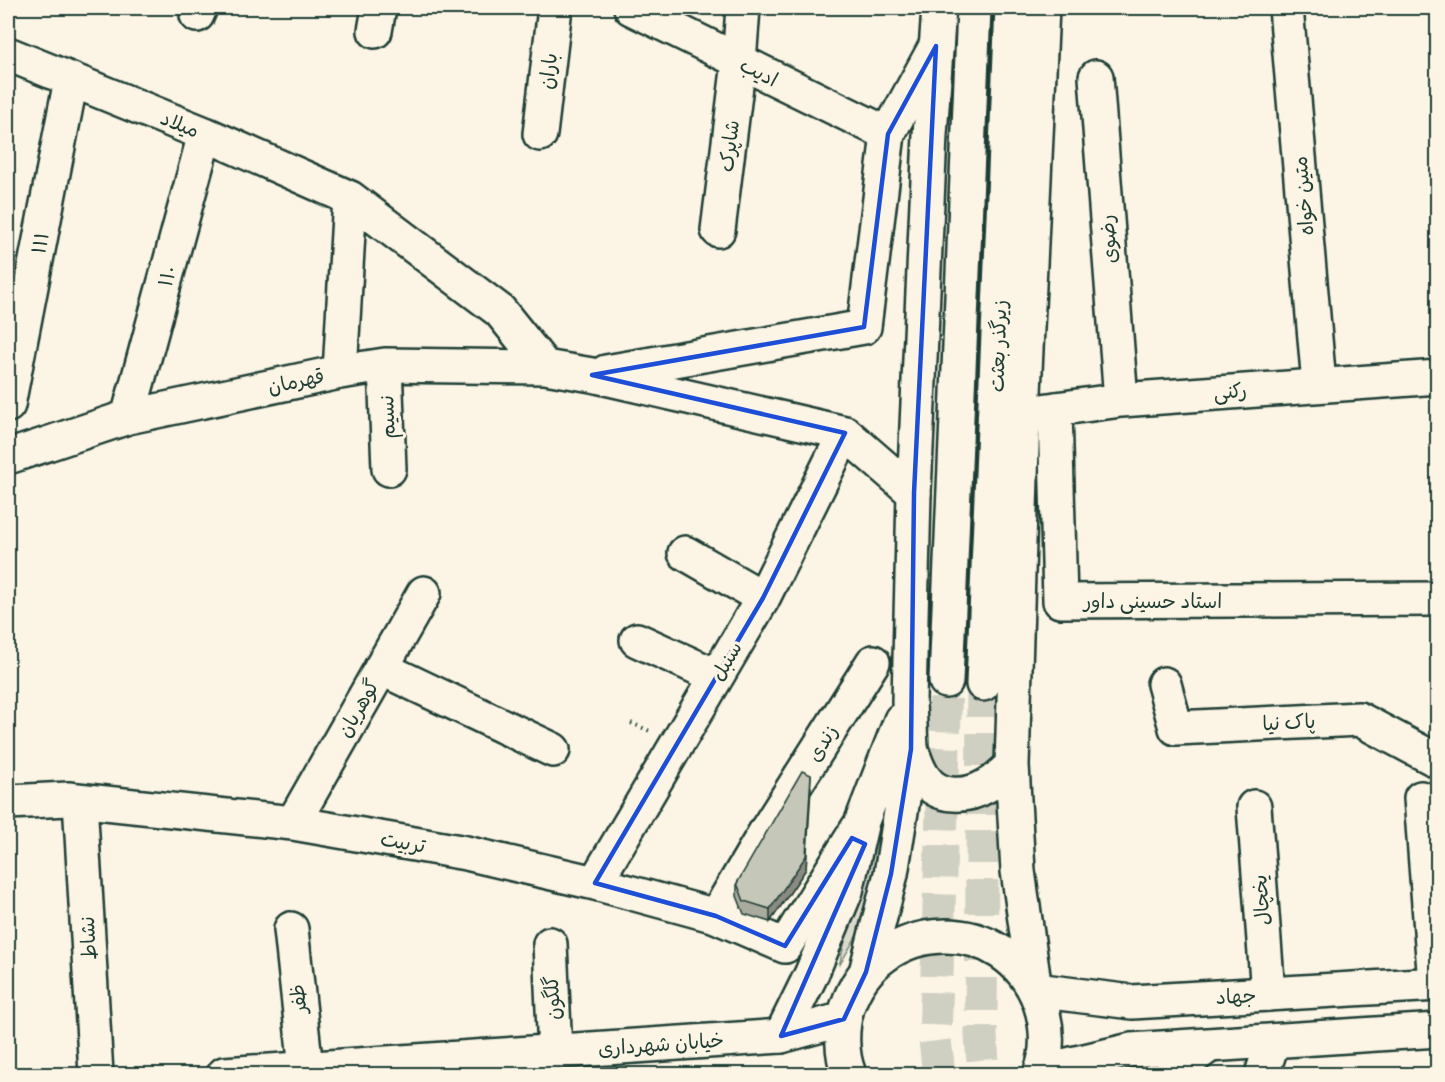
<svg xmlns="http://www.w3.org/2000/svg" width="1445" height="1082" font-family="Dekko,'Playpen Sans Arabic',sans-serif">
<rect width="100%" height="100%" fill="#fcf5e5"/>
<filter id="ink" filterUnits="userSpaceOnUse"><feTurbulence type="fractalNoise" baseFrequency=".0167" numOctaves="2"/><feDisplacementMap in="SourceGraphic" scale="12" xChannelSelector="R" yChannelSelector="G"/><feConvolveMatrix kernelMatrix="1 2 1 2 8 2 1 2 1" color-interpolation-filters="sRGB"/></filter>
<g filter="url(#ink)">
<path fill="#dcdacc" stroke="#7e8c80" stroke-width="1.5" d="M882 786 877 901 839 966Z"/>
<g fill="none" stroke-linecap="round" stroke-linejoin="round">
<path stroke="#d0d0c2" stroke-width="33" stroke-dasharray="33 16" stroke-linecap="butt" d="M983 684 981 1036 984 1074
M939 1074 935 1040 946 681"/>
<g stroke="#1f3d34" stroke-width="38">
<path id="minor" d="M631 8 888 134
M1286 8 1319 384
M197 15 200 8
M375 31 379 8
M8 54 205 134 350 198 500 311 545 367
M1096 77 1121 400
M540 134 555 8
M718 230 739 62 743 8
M385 365 389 469
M340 372 350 198
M606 372 864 327 888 134 936 46
M8 405 71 80
M1055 409 1060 601 1438 599
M1034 412 1121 400 1438 377
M128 417 205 134
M8 457 128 417 340 372 385 365 545 367 592 375 845 433 914 493
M685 553 763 598
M637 640 716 676
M381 668 553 750
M1164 684 1176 728 1359 719 1438 761
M1421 798 1435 984
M80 801 96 1074
M8 802 68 799 293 823 466 853 595 883 716 916 785 946 858 828
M1254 807 1268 994
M293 823 424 593
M595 883 763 598 845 433
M716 916 766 831 873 662
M291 929 306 1069
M550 944 555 1052
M1262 1074 1273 1041"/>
</g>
<g stroke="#1f3d34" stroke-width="38">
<path id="major" d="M1035 990 1132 1002 1438 984
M1042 1071 1131 1050 1438 1030
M224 1074 781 1036 844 1019
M849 1074C841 1054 841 1029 847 1008 877 915 1007 911 1040 1003 1048 1026 1049 1052 1040 1074"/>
</g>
<g stroke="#1f3d34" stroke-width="38">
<path id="highway" d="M946 681 974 8
M983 684 1012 8
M911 749C915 759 918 771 925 779 938 799 968 797 986 786 996 781 1004 773 1012 765
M866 972 891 874 911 749 909 701 914 493 930 135 939 8
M1035 990 1018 871 1012 765 1023 414 1042 8
M781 1036 811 975 846 891 862 821 901 720
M1171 1074 1208 1046"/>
</g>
<path stroke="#1f3d34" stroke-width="4" stroke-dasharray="1.5 4.5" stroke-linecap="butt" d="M631 723 650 731"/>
<use href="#minor" stroke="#fcf5e5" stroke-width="33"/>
<use href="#major" stroke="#fcf5e5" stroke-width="33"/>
<use href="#highway" stroke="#fcf5e5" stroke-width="33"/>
</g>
<path fill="#a9ab9f" stroke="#1f3d34" stroke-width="1.5" d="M811 788 806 869 770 922 744 914 737 896V883Z"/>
<path fill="#8a8b82" stroke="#1f3d34" stroke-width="1.5" d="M811 775 806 869 770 922V909Z"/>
<path fill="#c5c7b9" stroke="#1f3d34" stroke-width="1.5" d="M802 771 811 775 806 856 770 909 744 901 737 883Z"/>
</g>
<path fill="none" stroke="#1d4ed8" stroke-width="4.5" stroke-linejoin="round" d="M936 46 914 493 911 749 891 874 866 972 844 1019 781 1036 865 844 852 838 785 946 716 916 595 883 763 598 845 433 592 375 864 327 888 134Z"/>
<g text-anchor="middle" stroke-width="6" stroke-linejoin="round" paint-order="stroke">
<g font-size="20" fill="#1f3d34" stroke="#fcf5e5">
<text transform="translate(548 71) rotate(-83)" y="7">باران</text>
<text transform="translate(759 72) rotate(27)" y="7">ادیب</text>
<text transform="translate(180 124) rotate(22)" y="7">میلاد</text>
<text transform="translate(729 146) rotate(-83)" y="7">شاپرک</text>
<text transform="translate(1303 196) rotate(-95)" y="7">متین خواه</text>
<text transform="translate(1108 239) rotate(-94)" y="7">رضوی</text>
<text transform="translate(40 243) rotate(-79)" y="7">۱۱۱</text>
<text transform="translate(167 276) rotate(-75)" y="7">۱۱۰</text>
<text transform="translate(998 346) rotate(-88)" y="7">زیرگذر بعثت</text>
<text transform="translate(296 381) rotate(-12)" y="7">قهرمان</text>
<text transform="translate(1230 391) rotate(-5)" y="7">رکنی</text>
<text transform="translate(387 417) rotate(-92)" y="7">نسیم</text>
<text x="1153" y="608">استاد حسینی داور</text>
<text transform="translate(726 661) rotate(-60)" y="7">سنبل</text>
<text transform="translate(358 708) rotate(-60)" y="7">گوهریان</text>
<text transform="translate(1289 722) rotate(-3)" y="7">پاک نیا</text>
<text transform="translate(822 743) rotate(-58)" y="7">زندی</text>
<text transform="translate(403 842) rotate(10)" y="7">تربیت</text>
<text transform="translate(1261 900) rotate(-94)" y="7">یخچال</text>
<text transform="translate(88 938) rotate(-93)" y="7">نشاط</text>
<text transform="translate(1236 996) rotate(-3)" y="7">جهاد</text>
<text transform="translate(552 998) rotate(-93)" y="7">گلگون</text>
<text transform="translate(298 999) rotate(-96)" y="7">ظفر</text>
<text transform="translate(661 1044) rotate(-4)" y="7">خیابان شهرداری</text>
</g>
</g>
<rect width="1445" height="1082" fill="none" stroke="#fcf5e5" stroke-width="30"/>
<rect x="15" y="15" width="1415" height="1052" fill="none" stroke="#1f3d34" stroke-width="2" filter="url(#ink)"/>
</svg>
